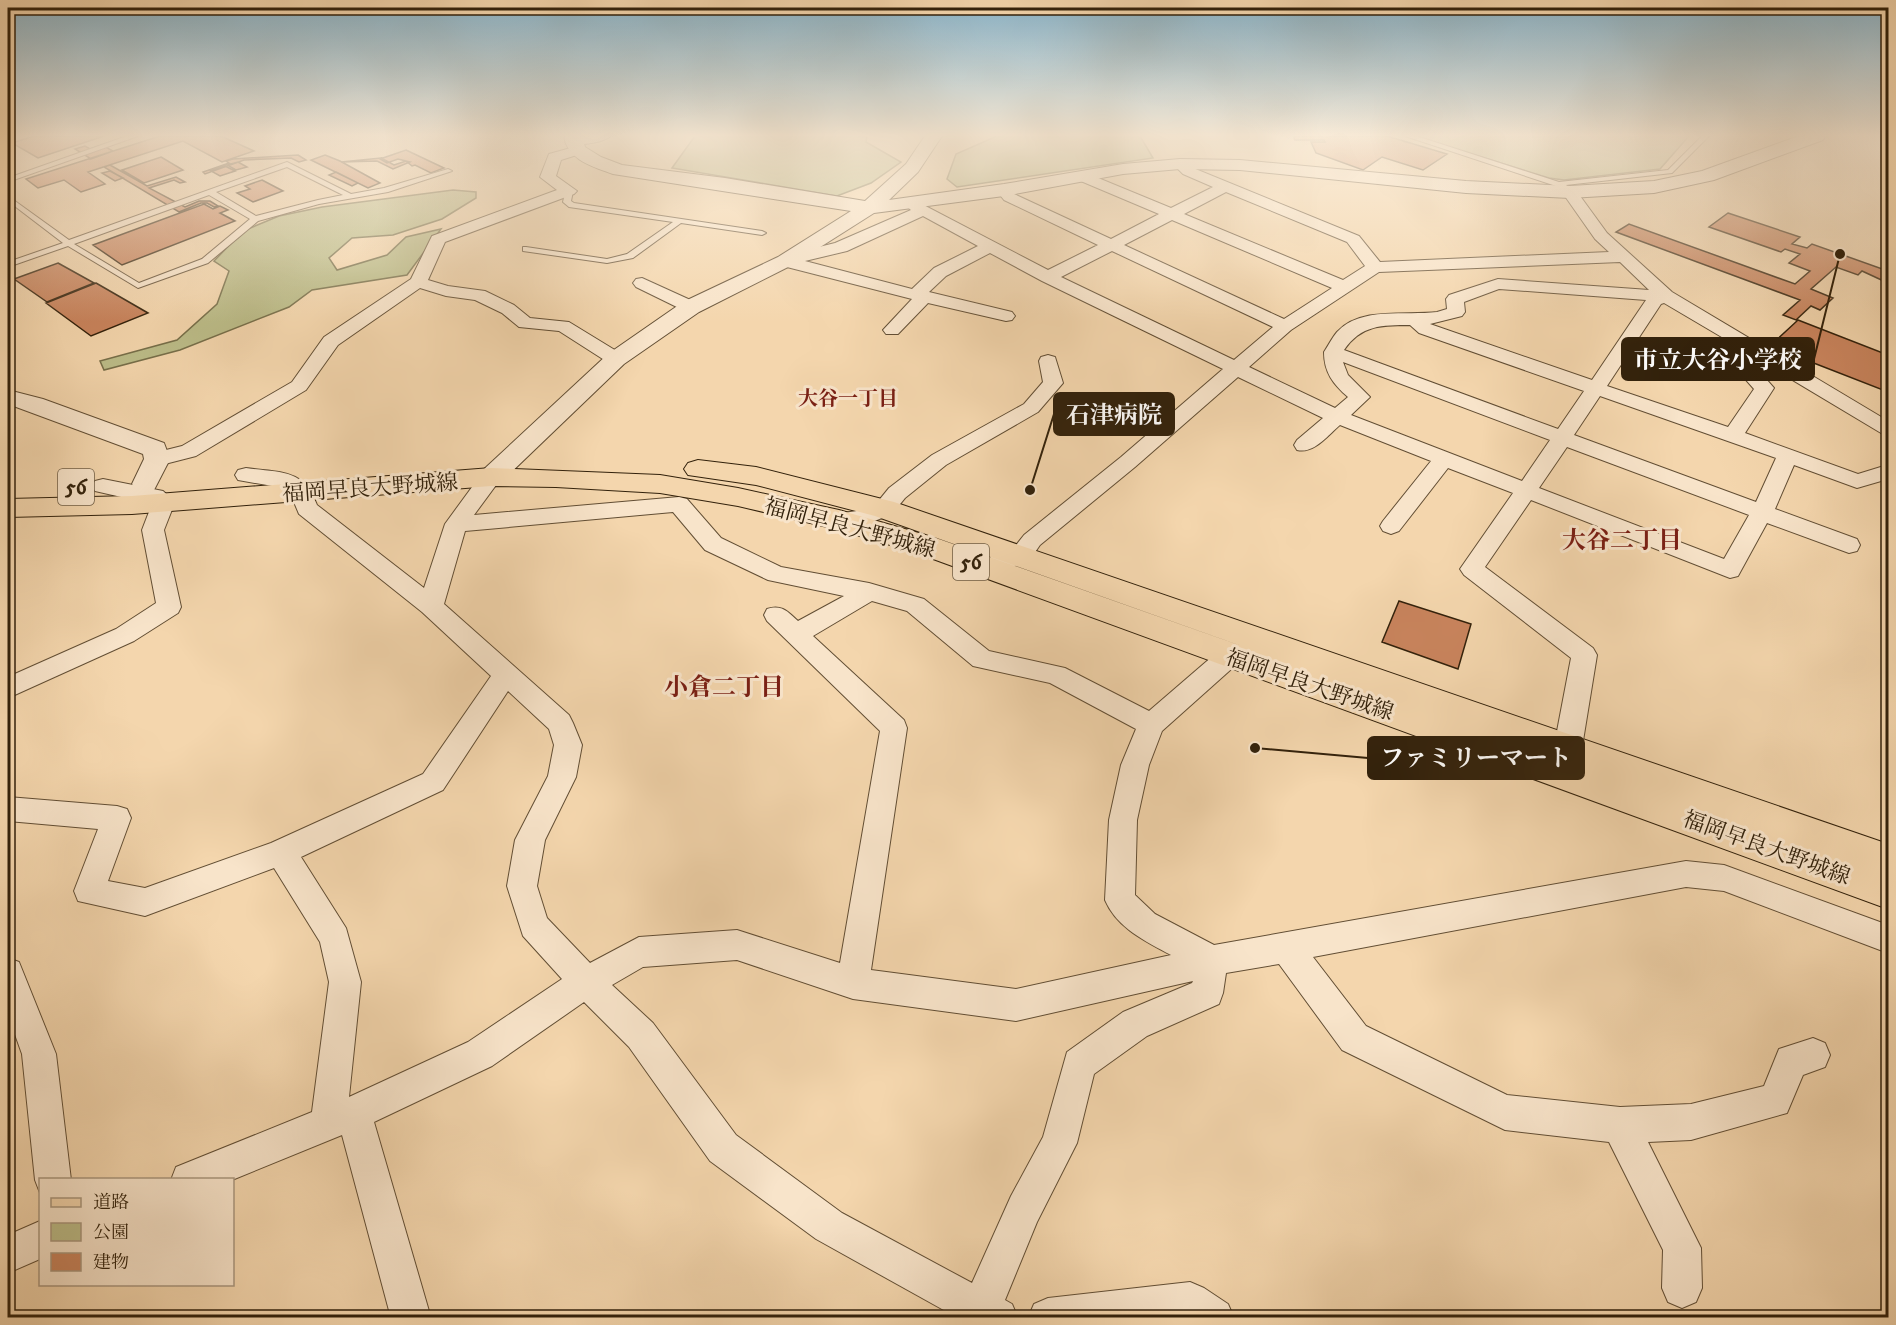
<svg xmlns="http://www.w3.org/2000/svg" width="1896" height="1325" font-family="'IM FELL DW Pica','Noto Serif JP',serif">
<rect width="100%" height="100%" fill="#f4d6ad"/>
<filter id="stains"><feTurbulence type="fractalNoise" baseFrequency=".00333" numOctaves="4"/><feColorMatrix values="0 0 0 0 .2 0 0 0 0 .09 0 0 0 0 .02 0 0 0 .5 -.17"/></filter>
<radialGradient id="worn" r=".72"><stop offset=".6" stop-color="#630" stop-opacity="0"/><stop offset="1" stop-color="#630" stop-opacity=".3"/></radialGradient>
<path fill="#bcbd89" stroke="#776f4a" stroke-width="1.5" d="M695 136H867L866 142 901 162 871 183 837 196 672 168Z
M997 136H1140L1153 158 957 187 947 179 956 154Z
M1413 136H1689L1660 169 1564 180 1549 178Z
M453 190 476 192V198L442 219 393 235 352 238 329 258 337 270 387 255 406 237 441 229 407 275 312 290 289 307 180 350 104 370 100 361 177 340 217 304 229 271 214 261 243 231 279 216 322 207Z"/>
<path fill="#c9845d" stroke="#32210b" stroke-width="1.5" d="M34 136H104L38 158 12 143Z
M160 136H221L254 151 222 162 183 141 88 172 105 184 81 192 64 180 38 188 26 179Z
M1293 136H1387L1447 154 1423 170 1382 157 1363 170 1316 153 1311 142H1325L1324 140H1295Z
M102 145 113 151 91 159 75 149 85 146 90 149Z
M406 150 444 168 431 173 415 165 412 166 406 161 398 159 387 163 380 159Z
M298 155 306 160 299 162 291 158 244 160 205 174 203 172 229 163 226 161 233 159Z
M325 155 340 161 380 183 368 188 311 160Z
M161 157 183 170 144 183 122 170Z
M381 158 394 165 406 161 410 162 393 169 377 161 341 162Z
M238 162 247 167 236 170 227 165Z
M110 165 147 186 176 177 185 182 180 183 174 180 149 188 185 207 199 201H210L218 206 214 207 207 203H201L179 212 104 167Z
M225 166 235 171 220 176 211 171Z
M110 171 123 178 115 181 102 173Z
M336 172 358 183 352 186 329 175Z
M262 180 283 191 253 202 237 193 250 189 245 186Z
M204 204 213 209 220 206 228 210 220 213 235 221 122 265 93 245Z
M1728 213 1800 237 1792 244 1807 248 1812 244 1888 271V283L1862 271 1858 275 1836 267 1811 289 1833 298 1820 310 1811 306 1796 320 1783 315 1800 300 1616 232 1629 224 1795 284 1810 271 1789 263 1800 254 1785 249 1781 252 1709 227Z
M58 263 94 283 47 302 14 279Z
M96 283 148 313 91 336 46 303Z
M1798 320 1888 355V392L1770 346Z
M1399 601 1471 624 1458 669 1382 642Z"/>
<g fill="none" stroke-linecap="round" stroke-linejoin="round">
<g stroke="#624e34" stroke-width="2">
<path id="service" d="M127 136H138L8 182V178Z
M1405 136H1416L1559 182 1668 170 1702 136H1709L1672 173 1566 185 1574 192 1570 194 1556 186Z
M287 162 351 194 384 188 448 169 452 171 388 192 319 204 258 221 208 263 138 288 68 246 8 267V262L63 243 8 201V196L69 240ZM287 167 343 195 318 200 256 216 216 192ZM209 195 250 219 202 259 139 283 74 244Z
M566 189 573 191 571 201 574 203 762 231 766 233 762 235 681 223 633 258 607 263 523 251V247H526L607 259 627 254 673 222 569 207 563 202Z"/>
</g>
<g stroke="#624e34" stroke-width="2">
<path id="minor" d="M570 136H611C602 143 574 148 566 140Z
M578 146 583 147 585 150 583 153 561 160 556 176 577 191 574 194 445 242 428 280 448 286 485 291 514 305 530 318 569 322 623 355 625 359 623 363H609L559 331 519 327 502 313 475 300 446 296 420 288 338 345 306 390 196 456 157 466 150 464 146 459 150 454 182 446 292 382 324 337 411 279 432 236 557 190 540 177 549 154Z
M1180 160 1193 168 1359 236 1380 262 1609 252 1595 239 1562 192 1570 187 1575 189 1607 233 1672 292 1888 421V435L1881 433 1759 360V371L1774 388 1745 433 1858 474 1884 466 1888 467V479L1857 488 1794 465 1775 509 1857 539 1860 545 1857 551 1849 553 1767 523 1738 576 1730 578 1531 500 1485 567 1593 648 1597 655 1582 747 1578 755 1568 758 1558 755 1554 747 1571 658 1464 575 1460 569 1513 493 1448 468 1399 531 1391 534 1383 531 1380 526 1383 521 1431 461 1340 425C1327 436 1314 454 1297 450L1294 445 1297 440 1323 418 1238 377 1135 467 1040 545 1029 561 999 571 991 569 987 563 991 557 1013 549 1024 535 1121 457 1223 369 1042 281 990 253 946 276 929 292 1012 312 1015 316 1012 320 1006 321 928 303 898 334H886L883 330 912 299 779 265 777 261 779 257 835 243 911 210 904 204 912 199 1048 270 1098 245 1004 200 996 190 999 187H1009L1014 194 1111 239 1159 214 1076 179 1074 176 1076 173H1086L1171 208 1213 187 1183 174 1173 164ZM1226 192 1347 242 1365 266 1343 280 1184 214ZM923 216 978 246 934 268 912 289 805 261 847 251ZM1172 220 1332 288 1284 319 1124 245ZM1112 251 1273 327 1234 360 1061 277ZM1620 262 1649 290 1498 279 1449 295 1446 299 1447 309 1437 312C1406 316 1361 306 1337 332 1332 338 1328 346 1324 352 1324 372 1333 384 1348 397L1335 408 1249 367 1291 330 1379 272ZM1499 289 1646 300 1592 380 1430 324 1462 316 1465 312 1464 302ZM1664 303 1742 349 1739 372 1754 389 1728 427 1607 386 1661 304ZM1410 325 1419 333 1584 391 1558 429 1344 350C1361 325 1382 325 1410 325ZM1343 362 1550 440 1522 481 1351 415 1370 397 1348 375ZM1600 396 1776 458 1756 502 1574 435ZM1567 447 1749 515 1724 559 1539 488Z
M642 278 697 303 700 307 697 311H685L636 287 633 283 636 279Z
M1048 355 1055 357 1063 383 1038 412 946 465 905 498 892 514 867 524 839 527 831 525 828 520 831 515 863 510 876 504 889 488 932 455 1024 404 1043 382 1039 361 1041 357Z
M246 468C281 473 303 468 317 505L424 588 445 524 483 472 491 470 499 472 502 477 474 515 679 497 687 499 721 538 781 567 869 583 924 599 989 651 1065 668 1149 711 1221 649 1251 643 1260 645 1264 652 1260 659 1237 664 1162 731 1149 765 1137 820 1135 895 1155 914 1214 945 1686 861 1724 865 1888 925V953L1724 891 1686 887 1313 957 1366 1026 1507 1095 1620 1107 1691 1104 1764 1086 1779 1049 1813 1038 1825 1043 1830 1055 1825 1067 1803 1075 1787 1113 1691 1140 1648 1142 1701 1248 1702 1288 1696 1302 1682 1308 1668 1302 1662 1288 1663 1250 1609 1142 1505 1130 1342 1050 1279 964 1226 973 1223 993 1219 1004 1147 1036 1094 1074 1077 1143 1037 1222 1005 1300 1012 1304 1018 1318H958L816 1239 710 1161 629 1047 584 1002 492 1066 374 1122 431 1318H391L342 1135 232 1180H171L176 1167 312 1112 329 982 320 942 274 868 145 916 78 901 74 891 98 829 8 821V797L117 806 127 809 131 818 108 881 145 888 271 843 423 774 491 676 422 612 299 514 291 495 284 488 238 480 235 475 238 470ZM673 512 705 550 768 580 844 596 798 621C788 612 782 604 767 609L764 615 767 621 880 731 840 963 737 930 639 937 590 963 547 918 537 886 545 840 576 777 582 745 573 723 569 715 444 604 465 531ZM872 601 907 611 973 666 1050 683 1136 729 1121 765 1109 820 1105 900C1117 928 1145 941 1171 955L1016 989 871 970 907 728 904 720 813 636ZM508 691 549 729 554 745 548 776 515 840 507 886 523 936 562 979 468 1042 349 1097 361 982 346 928 301 857 443 790ZM737 960 853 999 1016 1021 1193 981 1192 983 1123 1012 1067 1052 1043 1137 1011 1196 972 1283 842 1213 736 1135 653 1023 612 985 643 967Z
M103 479 163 491 175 502 164 530 181 607 178 613 134 641 8 698V677L116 629 156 603 142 530 152 504 95 491 92 486 95 481Z
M8 958 19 962 56 1054 71 1180H40V1193L35 1180 22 1054 8 1015Z
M40 1221V1259L8 1273V1235Z
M1190 1282 1204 1288 1228 1304 1234 1318H1028L1034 1304 1048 1298Z"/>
</g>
<g stroke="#624e34" stroke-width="2">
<path id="tertiary" d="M564 136H582L585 147 601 157 622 165 725 178 865 201 906 164 925 136H942L918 172 889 200 1004 184 1123 164 1180 159 1240 160 1466 181 1570 186 1654 181 1702 171 1799 136H1825L1823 140 1714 180 1654 193 1570 198 1466 193 1240 170 1180 169 1123 174 1004 196 874 213 792 265 699 312 624 364 500 483 491 485 482 483 478 477 482 471 608 354 683 302 778 257 851 211 613 174C594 167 567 160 564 136Z
M8 390 43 399 164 443 170 459 154 490 145 493 136 490 132 484 144 459 143 454 8 404Z"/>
</g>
<g stroke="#32210b" stroke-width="2">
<path id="primary" d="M698 460 756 467 894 502 1888 844V909L914 552 836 529 738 506 660 493 556 487 491 486 132 514 8 517V499L132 496 491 468 660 475 738 488 839 510 936 538 1267 655 875 516 756 485 688 475 684 469 688 463Z"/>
</g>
<use href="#service" fill="#f8e4ca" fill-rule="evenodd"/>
<use href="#minor" fill="#f8e4ca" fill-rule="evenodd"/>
<use href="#tertiary" fill="#f8e4ca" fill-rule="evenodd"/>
<use href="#primary" fill="#f4d6ad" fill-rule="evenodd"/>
</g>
<linearGradient id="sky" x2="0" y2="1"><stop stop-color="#8ab6cd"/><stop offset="0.42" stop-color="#faedda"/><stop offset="1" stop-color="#faedda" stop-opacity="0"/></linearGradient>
<rect width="1896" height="322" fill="url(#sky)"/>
<g text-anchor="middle" stroke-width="6" stroke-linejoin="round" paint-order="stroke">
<g font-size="20" font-weight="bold" fill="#7a1f14" stroke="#f8e4ca">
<text x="848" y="405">大谷一丁目</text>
</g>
<g fill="#f8e4ca" stroke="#6d5c44" stroke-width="1.5">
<rect x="58" y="469" width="36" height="36" rx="4.5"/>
<rect x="953" y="544" width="36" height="36" rx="4.5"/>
</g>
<g font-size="21" font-weight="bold" fill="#32210b">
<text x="76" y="494">56</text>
<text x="971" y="569">56</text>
</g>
<g font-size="22" fill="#32210b" stroke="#f8e4ca">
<text transform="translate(370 487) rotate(-4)" y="8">福岡早良大野城線</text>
<text transform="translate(850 527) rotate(15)" y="8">福岡早良大野城線</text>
<text transform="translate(1310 684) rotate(19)" y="8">福岡早良大野城線</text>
<text transform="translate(1767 847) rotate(20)" y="8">福岡早良大野城線</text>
</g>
<g font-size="24" font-weight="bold" fill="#7a1f14" stroke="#f8e4ca">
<text x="1622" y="548">大谷二丁目</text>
<text x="724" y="695">小倉二丁目</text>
</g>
</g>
<path fill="none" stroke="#32210b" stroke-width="2" d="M1840 254L1814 359M1030 490L1054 414M1255 748L1368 758"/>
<g fill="#32210b" stroke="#f8e4ca" stroke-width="2">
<circle cx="1840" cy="254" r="6"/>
<circle cx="1030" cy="490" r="6"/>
<circle cx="1255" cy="748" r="6"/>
</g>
<g fill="#32210b" stroke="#32210b" stroke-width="2">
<rect x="1622" y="338" width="192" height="42" rx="6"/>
<rect x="1054" y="393" width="120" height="42" rx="6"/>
<rect x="1368" y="737" width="216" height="42" rx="6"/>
</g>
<g font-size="24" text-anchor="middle" font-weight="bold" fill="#fff">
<text x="1718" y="368">市立大谷小学校</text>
<text x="1114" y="423">石津病院</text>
<text x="1476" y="766">ファミリーマート</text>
</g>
<rect width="1896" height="1325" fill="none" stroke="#f4d6ad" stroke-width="30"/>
<rect x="9" y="9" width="1878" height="1307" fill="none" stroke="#32210b" stroke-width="3"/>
<rect x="15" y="15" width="1866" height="1295" fill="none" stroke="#32210b" stroke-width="1.5"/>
<rect x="39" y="1178" width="195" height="108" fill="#f8e4ca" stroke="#a9967e" stroke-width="1.5"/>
<rect x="51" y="1198" width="30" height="9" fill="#f4d6ad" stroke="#a9967e" stroke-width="1.5"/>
<text x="93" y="1208" font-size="18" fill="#32210b">道路</text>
<rect x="51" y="1223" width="30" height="18" fill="#bcbd89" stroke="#a9967e" stroke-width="1.5"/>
<text x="93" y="1238" font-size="18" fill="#32210b">公園</text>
<rect x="51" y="1253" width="30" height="18" fill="#c9845d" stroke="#a9967e" stroke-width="1.5"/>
<text x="93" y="1268" font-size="18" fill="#32210b">建物</text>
<rect width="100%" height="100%" filter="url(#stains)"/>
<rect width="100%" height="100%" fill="url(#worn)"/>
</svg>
